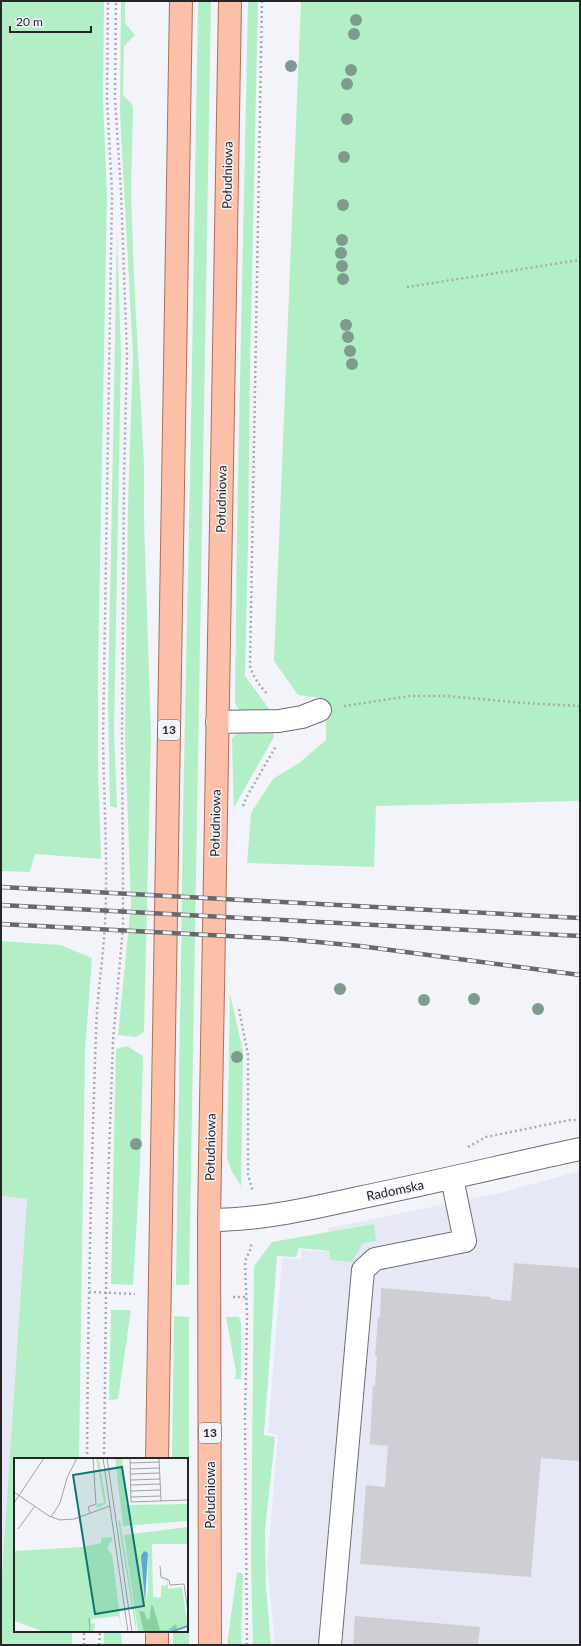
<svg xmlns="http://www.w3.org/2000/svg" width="581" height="1646" font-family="Lato,sans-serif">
<rect width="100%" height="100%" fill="#f3f4fa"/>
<path fill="#e6e8f6" d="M580 1171V1645H275L267 1567 278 1435 268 1433 282 1258 301 1259V1250L326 1252 328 1228 500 1193Z
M1 1196 27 1199 1 1588Z"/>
<path fill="#b2efc6" d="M1 1H104L103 99 107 196 98 670V769L101 859 35 854 30 872 1 871Z
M121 1H125V23L135 35 124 46 123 95 132 104 133 108 131 193 134 279 144 464V519L151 735 144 1032 136 1037 118 1035 131 904 125 740 128 505 133 355 120 113Z
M198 1H211L189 1285H176L183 817 191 425Z
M248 1H258L250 367 248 544 245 676 272 713H242L235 704 237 524Z
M301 1H580V801L376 806 374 867 247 863 251 813 273 779 299 763 326 740V720L320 698 298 695 274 661Z
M117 232 121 355 114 731 117 808 110 806 108 703Z
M243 728H273L274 737 234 807V821L232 738Z
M1 941 60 945 92 958 85 1051 79 1459H15V1631H72V1645H1V1588L27 1199 1 1196Z
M230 994 243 1051 241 1186 232 1172 227 1158Z
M127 1046 143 1056 140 1167 133 1285 111 1284 116 1049Z
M374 1224 376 1241 363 1243 352 1262 330 1260V1251L299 1248 296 1257 277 1256 264 1435 275 1437 265 1531 266 1588 271 1645H253L251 1561 254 1266 272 1242Z
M111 1310H131L118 1399 109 1400Z
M174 1316 189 1317V1645H173V1631H187V1459H172Z
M226 1317H239L241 1323V1379H235L236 1372Z
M237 1572 243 1574 241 1645H227Z
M104 1631H121L122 1645H104Z"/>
<path fill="#cfced4" d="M514 1263 580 1268V1461L541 1458 531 1577 360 1564 366 1485 385 1487 388 1446 369 1444 370 1441 373 1385 375 1386 377 1356H375L378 1317H380L381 1288 491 1297V1299L511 1301Z
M355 1616 480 1627 478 1645H353Z"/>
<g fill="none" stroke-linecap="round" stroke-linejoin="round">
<g stroke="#6d6e74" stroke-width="24">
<path id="minor" d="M217 722 279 721 302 717 320 710
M209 1220C260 1220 308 1209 358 1198 432 1183 506 1165 580 1149
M330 1645 363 1270 375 1259 465 1241 452 1178"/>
</g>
<g stroke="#ae6f55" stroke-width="24">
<path id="major" d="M157 1459 181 1
M157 1631V1645
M210 1645 209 1220 230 1"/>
</g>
<path stroke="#a9aaaf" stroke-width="2.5" stroke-dasharray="2 3" stroke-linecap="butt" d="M262 1 250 666C253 677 260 686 268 695
M407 287 580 260
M344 706 410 696H447L524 703 580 706
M243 806 246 798 276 746
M239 1009 248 1055V1175L252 1188V1192
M468 1147 486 1137 570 1120H580
M89 1292 135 1294
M233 1297H246
M87 1459C88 1317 91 1174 96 1032 97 996 103 960 105 924 108 862 104 801 103 740L112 192 107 99 108 1
M104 1459 107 1213 113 1041 123 927V886L122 736 124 479 127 354 121 192 115 98 116 1
M84 1645V1631
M99 1645 100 1631
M247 1645 245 1420 247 1315 245 1261 251 1248V1242"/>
<use href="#minor" stroke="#fff" stroke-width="22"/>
<use href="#major" stroke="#fbc0a7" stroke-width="22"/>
<g stroke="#68686c" stroke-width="4.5">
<path id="rail" d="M1 887 580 918
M1 905 580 936
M1 924 285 939 360 946 580 975"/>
</g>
<use href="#rail" stroke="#f3f4fa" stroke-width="3" stroke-dasharray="9" stroke-linecap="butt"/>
</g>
<g fill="#7e9b8e">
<circle cx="356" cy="20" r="6"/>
<circle cx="354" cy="34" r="6"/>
<circle cx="291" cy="66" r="6"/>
<circle cx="351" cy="70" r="6"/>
<circle cx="347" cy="84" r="6"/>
<circle cx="347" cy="119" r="6"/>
<circle cx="344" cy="157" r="6"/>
<circle cx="343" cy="205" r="6"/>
<circle cx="342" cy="240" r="6"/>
<circle cx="341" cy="253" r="6"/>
<circle cx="342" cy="266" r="6"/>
<circle cx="343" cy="279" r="6"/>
<circle cx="346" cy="325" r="6"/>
<circle cx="348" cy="337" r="6"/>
<circle cx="350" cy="351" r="6"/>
<circle cx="352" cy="364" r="6"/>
<circle cx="340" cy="989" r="6"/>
<circle cx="474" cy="999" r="6"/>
<circle cx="424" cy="1000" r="6"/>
<circle cx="538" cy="1009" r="6"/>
<circle cx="237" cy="1057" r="6"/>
<circle cx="136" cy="1144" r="6"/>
</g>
<g text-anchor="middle" stroke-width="3" stroke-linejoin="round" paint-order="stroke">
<g fill="#f3f4fa" stroke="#646468" stroke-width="1">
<rect x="158" y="720" width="22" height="20" rx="3"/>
<rect x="199" y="1423" width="22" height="20" rx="3"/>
</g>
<g font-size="12" font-weight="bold" fill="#262629">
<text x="169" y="734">13</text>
<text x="210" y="1437">13</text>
</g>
<g font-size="13" fill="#262629" stroke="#f3f4fa">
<text transform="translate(227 175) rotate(-89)" y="5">Południowa</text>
<text transform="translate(221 499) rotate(-89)" y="5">Południowa</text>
<text transform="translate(215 823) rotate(-89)" y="5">Południowa</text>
<text transform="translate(210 1147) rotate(-89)" y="5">Południowa</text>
<text transform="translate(395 1190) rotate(-12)" y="5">Radomska</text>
<text transform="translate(210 1495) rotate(-90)" y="5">Południowa</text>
</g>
</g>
<g transform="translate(14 1458)">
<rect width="174" height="174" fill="#f3f4fa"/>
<path d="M82 0H85L92 44 90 47 82 50 83 46 90 45ZM101 0H108L112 47 174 46V63L109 68ZM106 62 122 164V174L108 88 104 63ZM174 69V86H138L139 139 147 140V128L153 127 154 124 146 120 154 123V131L168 129 174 169 160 174H124L110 77ZM134 95V132L132 142V125L128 110ZM98 79V83L93 90 98 96 108 174 105 158 78 161 77 166 81 165 80 174H31L0 163V93L68 89 87 85V80Z" fill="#b2efc6" fill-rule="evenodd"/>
<path d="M137 147 139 148 146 172H154L162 166 163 172 130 174 125 153 130 154 133 162 136 160Z" fill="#88cfa1"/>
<path d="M130 93 134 95 131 143 127 98Z" fill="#5fa7d3"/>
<path fill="none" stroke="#5fa7d3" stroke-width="2" d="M156 174 174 168"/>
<path fill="none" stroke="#a1a2a6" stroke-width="1" d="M89 0 114 174M93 0 118 174M116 0 117 44 174 42M145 0 147 43M116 5 145 4M116 11 145 10M117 16 145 15M117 22 146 21M117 27 146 26M117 33 146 32M0 34 35 58 46 62 60 61 96 48M117 39 146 38M0 45 30 0M76 55 74 49 82 46 79 0M37 59 46 45 53 20 63 0M4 71 21 48M146 108 147 119 155 122 156 127 170 126 174 154M75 160 76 174"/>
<path fill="#0f766e" fill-opacity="0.15" stroke="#0f766e" stroke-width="2" d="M108 9 130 148 81 156 59 17Z"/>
<rect width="174" height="174" fill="none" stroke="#262629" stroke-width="2"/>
</g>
<rect width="581" height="1646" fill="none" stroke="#262629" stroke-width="4"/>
<path d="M10 26v6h81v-6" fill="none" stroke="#262629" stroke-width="2"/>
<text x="16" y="26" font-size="12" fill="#262629" stroke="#f3f4fa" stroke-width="3" paint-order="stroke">20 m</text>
</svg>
